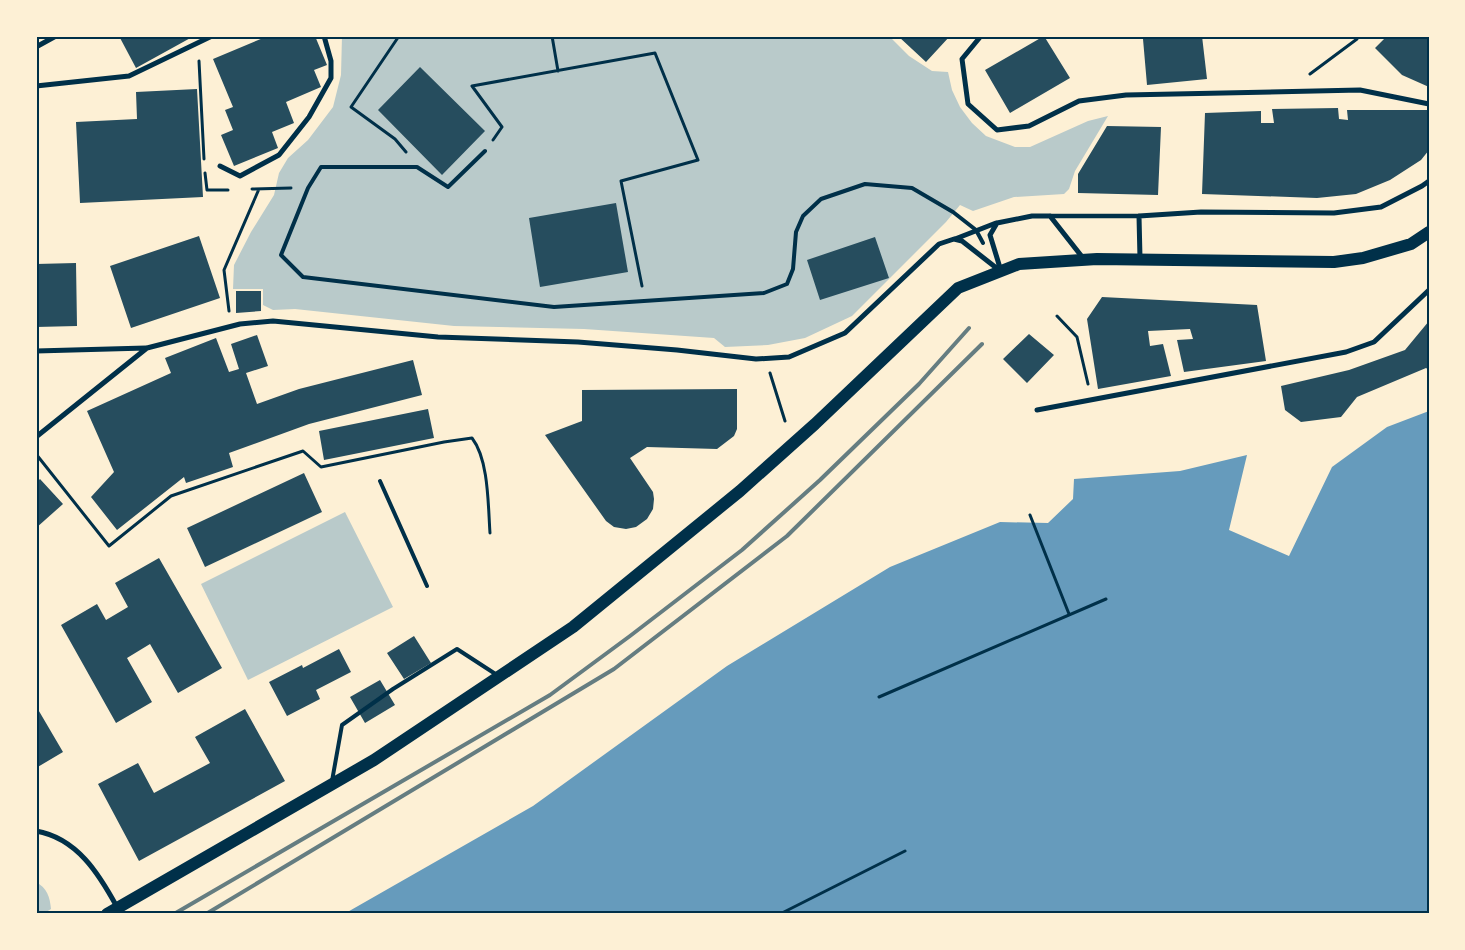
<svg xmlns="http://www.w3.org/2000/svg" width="1465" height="950" font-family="Barlow,sans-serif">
<rect width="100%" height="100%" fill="#fdf0d5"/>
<path fill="#b9caca" d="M342 36H889L909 56 932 71 948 72 952 90 960 107 972 123 986 136 1015 147H1030L1088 121 1108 116 1075 171 1069 189 1064 194 1014 197 973 211 960 205 946 222 852 316 805 338 768 345 725 347 714 338 584 329 454 326 295 309 273 310 263 305V289H233L234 265 251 232 274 195 279 173 288 158 308 140 333 107 341 75Z
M345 512 393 607 248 680 201 584Z
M36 882C47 888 50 897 51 909L43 914H36Z"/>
<path fill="#669bbc" d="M1429 411V914H344L533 806 727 666 890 567 1000 522 1048 523 1073 499 1074 479 1180 471 1247 455 1229 530 1289 556 1332 467 1387 427Z"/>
<path fill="#264d5e" d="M119 36H194L136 68Z
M268 36H315L327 65 314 70 321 87 286 102 294 123 272 132 278 148 234 166 221 135 233 130 225 110 233 107 213 59Z
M898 36H950L926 62Z
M1044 36 1070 78 1010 113 985 70Z
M1164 36H1202L1207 79 1147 85 1143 39Z
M1387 36H1421L1429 39V87L1402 75 1375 48Z
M420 67 485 131 442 175 378 110Z
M197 89 203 197 80 203 76 122 137 119 136 92Z
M1338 108 1339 119 1348 120 1347 110H1427L1429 111V150L1421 160 1390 180 1356 194 1317 198 1202 194 1205 113 1261 111V123H1274L1272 109Z
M1107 126 1161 127 1158 195 1078 193V174Z
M616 203 628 272 540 287 529 218Z
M199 236 220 298 131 328 110 266Z
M875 237 889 278 820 300 807 260Z
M76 263 77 326 36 327V264Z
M236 291H261V311L236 313Z
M1102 297 1257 305 1266 361 1184 372 1177 340 1193 339 1190 329 1148 331 1150 346 1163 344 1171 376 1098 389 1087 319Z
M1429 321V370L1426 368 1357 397 1341 417 1301 422 1285 410 1281 386 1349 370 1405 350Z
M1029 334 1054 355 1027 383 1003 359Z
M257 335 268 366 246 373 257 404 299 389 413 360 422 395 309 424 229 453 233 467 186 483 184 477 117 530 91 497 114 472 87 411 171 373 165 358 216 338 229 372 239 369 231 344Z
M737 389V429L734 436 717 449 647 447 630 458 653 492 654 499 653 509 647 519 636 527 626 529 614 527 606 521 545 435 582 421V390Z
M428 409 434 438 324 460 319 431Z
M304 473 322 512 205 567 187 528Z
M40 479 63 504 36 528V483Z
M159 558 222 668 178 693 150 644 127 658 152 702 116 723 61 625 97 604 106 620 128 607 115 583Z
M414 636 431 663 404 679 387 653Z
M339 649 351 672 316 690 320 699 287 716 269 682 302 665 303 668Z
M380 680 395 705 365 723 350 697Z
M36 706 63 752 36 768Z
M245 709 285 781 139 861 98 784 138 763 154 793 210 763 195 737Z"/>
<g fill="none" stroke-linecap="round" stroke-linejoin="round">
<path stroke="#003049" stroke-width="3" d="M399 36 351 107 395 139 406 152
M552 36 558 71
M199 61 204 159
M1310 74 1357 39 1355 36
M493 140 502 127 472 86 655 53 698 160 621 181 642 286
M205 173 207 190H228
M252 189 291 188
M229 311 224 270 259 189
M1057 316 1077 337 1088 384
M770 373 785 421
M36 454 109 546 171 496 303 451 321 467 444 442 472 438C489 460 488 506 490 533
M1030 515 1069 614
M879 697 1106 599
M780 914 905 851"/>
<path stroke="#003049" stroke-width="4" d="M485 151 448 187 417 167H321L308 188 281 255 303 277 554 307 764 293 787 284 793 269 796 232 803 216 821 199 865 184 912 188 953 212 976 230 983 243
M380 481 427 586
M332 781 342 725 393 689 457 649 497 675"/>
<path stroke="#003049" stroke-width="4.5" d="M1050 216H1139"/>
<path stroke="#003049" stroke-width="5" d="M981 36 962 59 968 104 997 130 1029 126 1079 101 1126 95 1360 90 1429 104
M36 47 56 36
M36 86 129 76 212 36
M220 166 240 176 279 155 309 117 331 78V61L324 36
M955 239 996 223
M1140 258 1139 216 1201 212 1334 213 1381 207 1422 186 1429 181
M1001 271 990 235 997 223 1032 216H1050L1083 258
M36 351 146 348
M1037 410 1346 352 1374 342 1429 290
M36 437 147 348 240 324 273 321 438 337 578 342 677 350 756 359 789 357 845 333 939 244 954 239 962 241 999 270
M36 831C77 838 99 874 117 907"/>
<path stroke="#003049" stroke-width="12" d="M107 914 374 760 573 627 740 491 815 424 958 288 1019 264 1097 259 1334 262 1363 258 1411 244 1429 232"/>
<path stroke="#657d81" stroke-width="4" d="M174 914 550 695 630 636 742 550 820 480 919 384 969 328
M206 914 614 669 787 536 982 344"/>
</g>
<rect width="1465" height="950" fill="none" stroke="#fdf0d5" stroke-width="75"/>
<rect x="38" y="38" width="1390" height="874" fill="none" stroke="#003049" stroke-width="2"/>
</svg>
